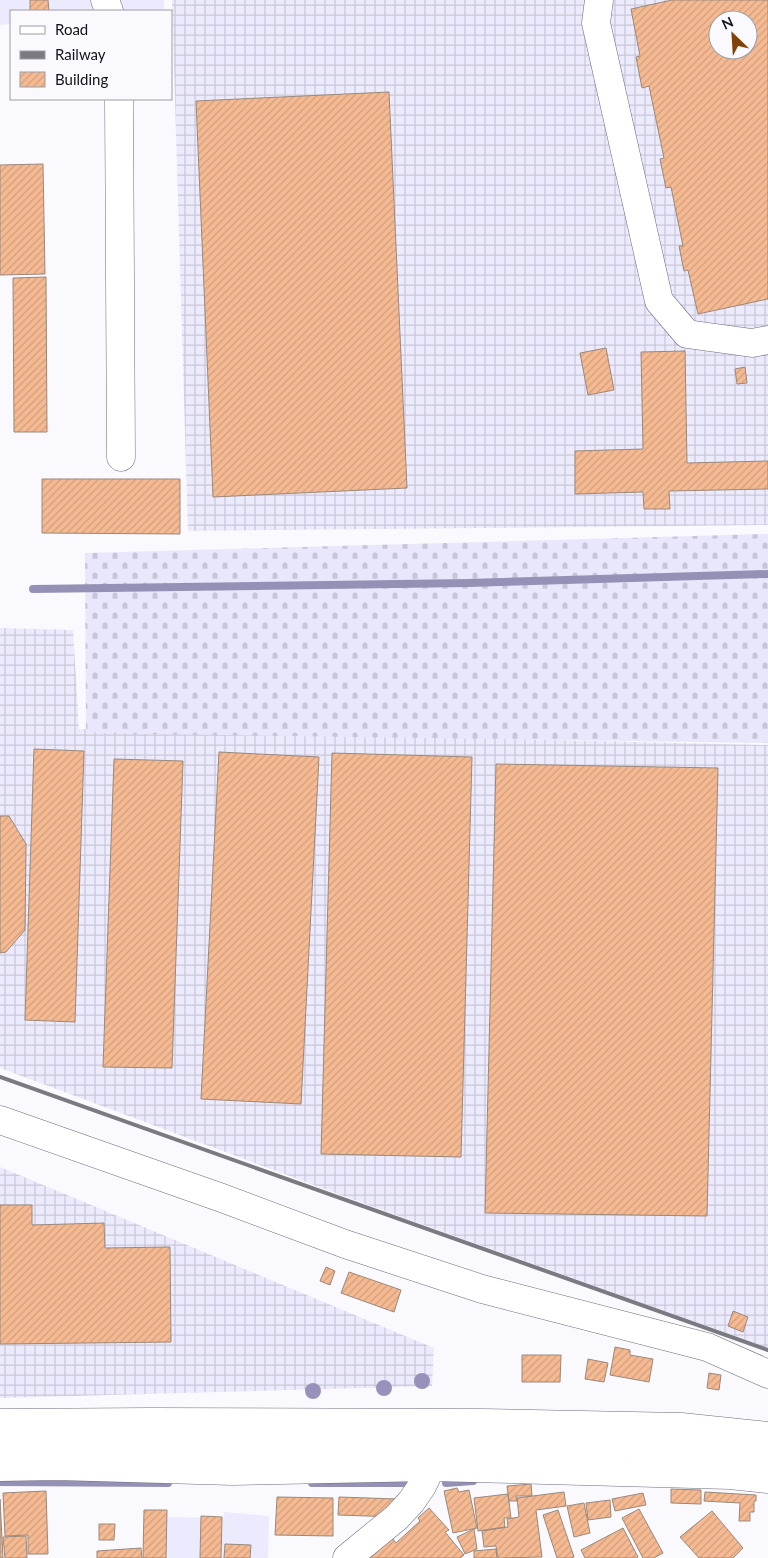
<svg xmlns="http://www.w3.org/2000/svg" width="768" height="1558" font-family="Lato,sans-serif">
<defs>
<pattern id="industrial-grid" width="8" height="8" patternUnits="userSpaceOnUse" patternTransform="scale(1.25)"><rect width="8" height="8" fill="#ecebfd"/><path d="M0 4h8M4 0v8" fill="none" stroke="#cac8d8"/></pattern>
<pattern id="cemetery-stones" width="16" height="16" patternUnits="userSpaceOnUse" patternTransform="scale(1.25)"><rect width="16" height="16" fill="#e9e7fc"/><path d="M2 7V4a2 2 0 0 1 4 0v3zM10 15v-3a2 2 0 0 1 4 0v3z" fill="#c7c5d7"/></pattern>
<pattern id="building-hatch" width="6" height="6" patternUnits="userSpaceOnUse" patternTransform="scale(1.25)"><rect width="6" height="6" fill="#f5ba92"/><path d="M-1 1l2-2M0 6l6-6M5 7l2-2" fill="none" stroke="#d19f7d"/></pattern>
</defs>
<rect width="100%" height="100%" fill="#f9f9fe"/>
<path fill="#ecebfd" d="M0 0H164V11H11V24L0 25Z
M224 1512 269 1516 268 1558H147L148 1517 224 1518Z"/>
<path fill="url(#industrial-grid)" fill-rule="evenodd" d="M172 0H768V525L188 531ZM718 20H748V50H718Z
M0 628 73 630 79 729 768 745V1348L346 1197 0 1068Z
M0 1167 434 1348 432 1386 0 1398Z"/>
<path fill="url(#cemetery-stones)" d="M768 534V743L86 733 85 553Z"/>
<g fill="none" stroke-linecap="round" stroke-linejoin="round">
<path stroke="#9491b6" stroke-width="8" d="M33 589 468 583 768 574
M0 1482 168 1483
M312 1483H412
M446 1483 473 1481"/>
</g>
<path fill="url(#building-hatch)" stroke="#9b887b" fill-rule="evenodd" d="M30 0H48L49 11H30Z
M672 0H768V299L698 314 688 270 684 271 679 246H683L671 187 666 188 660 159 664 158 649 86 642 88 636 57 640 56 631 9ZM718 20H748V50H718Z
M389 92 407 488 213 497 196 101Z
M43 164 45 274 0 275V165Z
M46 277 47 432H14L13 278Z
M606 348 614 390 588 395 580 353Z
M685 351 687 463 768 461V489L669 491 670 509H644L643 492 575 494V451L643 449 641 352Z
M745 367 747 383 737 384 735 369Z
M42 479H180V534L42 533Z
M34 749 84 751 75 1022 25 1020Z
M219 752 319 757 301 1104 201 1099Z
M332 753 472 757 461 1157 321 1154Z
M114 759 183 761 172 1068 103 1067Z
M496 764 718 768 707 1216 485 1213Z
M0 816H9L26 844 25 930 6 952 0 953Z
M0 1205H32V1225L104 1223 105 1248 170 1247 171 1342 0 1344Z
M326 1267 335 1271 330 1285 320 1281Z
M349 1272 401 1290 394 1312 341 1293Z
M733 1311 748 1317 743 1332 728 1326Z
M615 1347 630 1350V1355L653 1359 649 1382 610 1375Z
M522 1355H561L560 1382H522Z
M588 1359 608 1363 604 1382 585 1379Z
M709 1373 721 1375 719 1390 707 1388Z
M531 1484 532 1496H516L517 1501H509L507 1486Z
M457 1488 459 1492 469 1490 477 1528 453 1533 444 1491Z
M671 1489 701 1490V1504L671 1503Z
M46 1491 48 1554H28V1535L5 1536 3 1493Z
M564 1492 566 1506 536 1510 542 1557 498 1558 496 1546 484 1547 482 1531 508 1527 507 1519 519 1517 517 1498Z
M705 1492 756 1495V1501H754V1512H750V1521H739L740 1503 704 1501Z
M643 1493 646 1505 615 1511 612 1499Z
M508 1494 511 1518H504L505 1527 478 1531 474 1498Z
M277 1497 333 1498V1536L275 1535Z
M339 1497 397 1499V1517L338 1515Z
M0 1499 3 1558H0Z
M610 1500 611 1517 588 1520 586 1503Z
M584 1503 590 1533 574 1537 567 1506Z
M429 1508 449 1530 445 1532 464 1555 460 1558H370L392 1538 396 1543 420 1521 418 1518Z
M639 1509 663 1553 654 1558H643L622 1518Z
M144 1510H167L166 1558H143Z
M558 1510 574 1557 570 1558H557L543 1515Z
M712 1511 743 1548 733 1558H699L680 1537Z
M201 1516 222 1517 221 1558H200Z
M99 1524H115L114 1540H99Z
M623 1528 638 1557 636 1558H585L581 1550Z
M474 1529 477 1549 465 1554 457 1537Z
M26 1536 27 1558H5L3 1537Z
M225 1544 251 1545 250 1558H224Z
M141 1548 142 1558H97V1551Z
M496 1549 497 1558H474V1551Z"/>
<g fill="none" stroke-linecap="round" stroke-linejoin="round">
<g stroke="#6d6c7f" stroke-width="29">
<path id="minor" d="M105 0 109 11
M599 0 596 23 659 301 687 334 752 343 768 340
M119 99 121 457
M0 1120 222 1198 345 1244 482 1289 707 1347 768 1374
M0 1423 149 1422 483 1423 681 1427 768 1436
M0 1467 57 1466 233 1471 431 1467 730 1475 768 1479
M347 1558 396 1518 411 1502 422 1486 431 1467 429 1452"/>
</g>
<g stroke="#6d6c7f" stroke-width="29">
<path id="major" d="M0 1445 427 1443 635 1445 768 1456"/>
</g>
<use href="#minor" stroke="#fff" stroke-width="28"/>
<use href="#major" stroke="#fff" stroke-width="28"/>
<path stroke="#7b7a81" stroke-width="4" d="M0 1077 768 1350"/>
</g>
<g fill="#9891bb">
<circle cx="422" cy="1381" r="8"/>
<circle cx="384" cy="1388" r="8"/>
<circle cx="313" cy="1391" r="8"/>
</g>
<rect x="10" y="10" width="162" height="90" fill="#f9f9fe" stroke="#9d9da2"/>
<rect x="20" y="26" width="25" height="8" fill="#ffffff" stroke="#9d9da2"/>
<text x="55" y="35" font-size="15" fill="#131219">Road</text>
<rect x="20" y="51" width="25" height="8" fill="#7b7a81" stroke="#9d9da2"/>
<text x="55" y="60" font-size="15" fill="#131219">Railway</text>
<rect x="20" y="72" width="25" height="15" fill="url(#building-hatch)" stroke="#9d9da2"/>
<text x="55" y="85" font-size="15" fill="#131219">Building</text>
<g transform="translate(733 35) rotate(335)"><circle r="24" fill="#f9f9fe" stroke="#9d9da2"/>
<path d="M0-4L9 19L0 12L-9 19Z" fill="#814305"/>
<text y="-8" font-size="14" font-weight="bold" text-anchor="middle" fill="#131219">N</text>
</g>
</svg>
